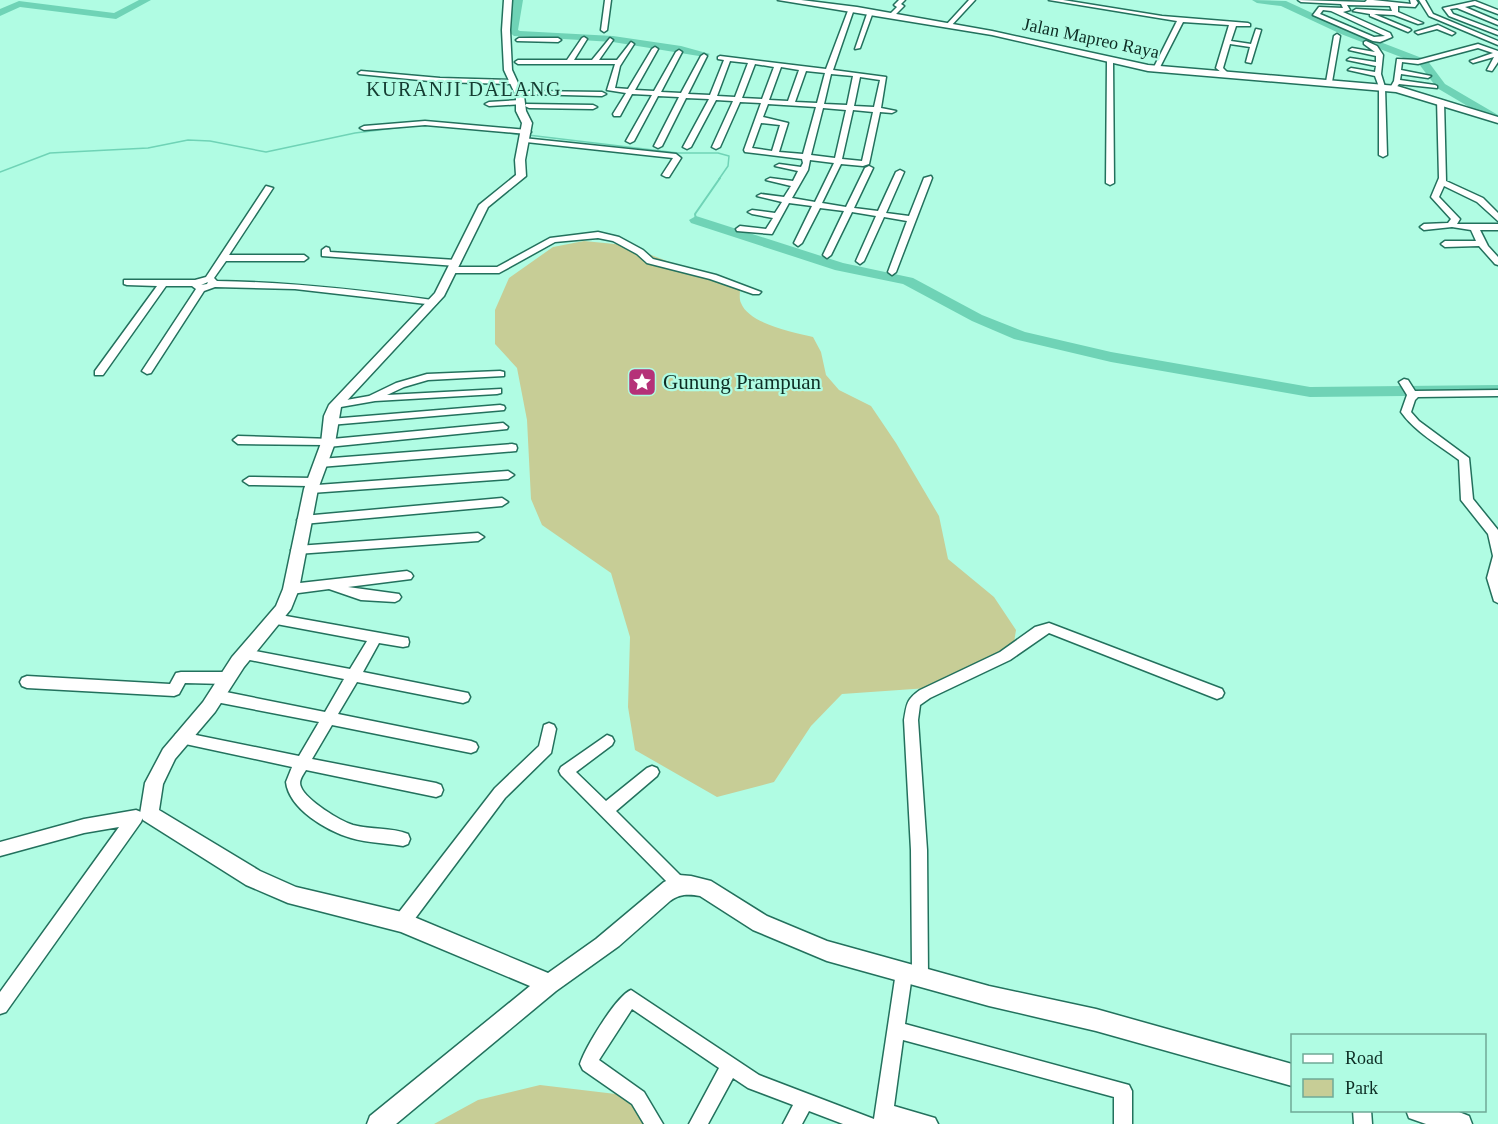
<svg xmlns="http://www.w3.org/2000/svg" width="1498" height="1124" font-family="'Times New Roman',serif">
<rect width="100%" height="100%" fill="#b0fce3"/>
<path fill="#c7cd96" d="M584 241 625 245 740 289C740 293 739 299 741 303 749 324 793 332 813 337L821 352 826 375 839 390 871 406 896 443 939 516 948 559 994 597 1016 630 1013 649 928 688 842 694 811 726 774 782 717 797 635 750 628 707 630 637 611 573 542 525 531 499 527 420 517 368 495 344V310L509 278 553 247Z
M540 1085 624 1095 652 1124H434L478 1100Z"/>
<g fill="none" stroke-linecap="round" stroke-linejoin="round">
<path stroke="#6fd3b6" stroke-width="1.5" d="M495 131 521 135
M528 135 678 153H718L729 156 728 166 719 179
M0 172 50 153 148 148 188 140 210 141 266 152 355 133 411 126"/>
<path stroke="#6fd3b6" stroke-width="2" d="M696 220 695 214 720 178"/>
<path fill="#6fd3b6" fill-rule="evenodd" d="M139 0H151L116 19 20 7 0 16V9L19 1 114 13Z
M513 0H523L518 30 520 31 613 36 681 46 710 54 705 57 613 42 514 36 508 31Z
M1252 0 1286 1 1349 30 1427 60 1445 84 1498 115V124L1437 88 1419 64 1341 34 1281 6 1257 3Z
M696 216 843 263 913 278 982 315 1025 332 1111 352 1310 387 1498 385V395L1310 397 1111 362 1014 339 972 321 903 284 835 270 691 223 689 220Z"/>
<g stroke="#23715d" stroke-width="3">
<path id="minor" d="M605 0H611L607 30 604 32 601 30Z
M899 0H905L901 4 904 6 893 17H889V15L897 7 894 5Z
M969 0H975L950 27H946V25Z
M1049 0H1063L1162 16 1248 23 1250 24V26H1236L1231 41 1251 44 1256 29 1261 30 1251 63 1246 62 1250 47 1230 44 1223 68 1230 75 1227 77 1216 68 1229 25 1183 22 1159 69 1156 71 1153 69 1177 21Z
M1298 0 1365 2 1367 0H1373L1411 4 1410 0H1416L1418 3 1415 7 1398 6V12L1423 23 1418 24 1394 15 1374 14 1410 29 1411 30 1408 32 1370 16V14L1353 11 1356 9 1392 11 1390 6 1347 5 1350 10 1343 12 1390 33 1392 37 1380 42 1373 41 1313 15 1319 7 1343 8 1341 4 1301 2ZM1323 10 1331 11 1385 36 1374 37 1320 14Z
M1419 0H1425L1433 14 1498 41V45L1429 16Z
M1475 1 1498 10V14L1474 5 1465 7 1498 21V25L1457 8 1450 9 1453 14 1498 31V35L1449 16 1443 8Z
M849 8 854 9 833 70 886 77 881 108 896 111 892 113 880 112 869 164 863 166 841 164 822 203 846 207 865 168 869 166 873 168 854 208 878 211 896 172 900 170 904 172 886 213 909 216 924 178 931 176 932 178 896 272 892 275 888 272 907 221 884 217 864 261 860 264 856 261 876 216 852 212 831 255 827 258 823 255 844 211 820 208 802 243 798 246 794 243 812 206 789 203 772 234 737 231 736 229 740 226 766 229 773 218 752 214 748 212 752 210 775 213 782 202 757 196 761 194 784 197 791 186 766 180 770 178 793 181 798 171 775 166 779 164 801 167 803 163 802 159 745 152 744 150 761 103 740 102 720 147 716 149 712 147 733 101 716 100 691 147 687 149 683 147 709 99 686 98 662 146 658 148 654 146 679 97 658 96 634 141 630 143 626 141 652 95 632 94 620 116H614L613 114 626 93 607 90 615 64H518L515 62 518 60H567L582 38 584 37 587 39 574 60H592L610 38 613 40 599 60H617L631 42 634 44 620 66 615 88 628 89 652 49 655 47 658 49 635 90 654 91 676 52 679 50 682 52 661 92 681 93 701 56 704 54 707 56 688 94 710 95 724 60 718 59V57L720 56 826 69ZM730 61 748 63 735 97 717 96ZM755 64 774 67 762 99 742 98ZM781 67 799 70 788 101 769 100ZM806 71 825 73 817 103 795 102ZM831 74 853 76 847 105 824 104ZM860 77 880 80 874 107 854 106ZM768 104 816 107 803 154 779 152 788 123 763 117ZM823 108 846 110 835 158 811 155ZM853 110 873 112 862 161 842 159ZM761 123 780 125 772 151 752 148ZM810 160 834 163 815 202 792 198 808 170Z
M868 11 873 12 860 48 855 49Z
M1438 25 1455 33 1452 35 1437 29 1418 34 1415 32Z
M1337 34 1340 36 1332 82 1329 84 1326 82 1334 36Z
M519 38H558L561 40 558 42 517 41 516 40Z
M1366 41 1377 46 1383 55 1381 74 1385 87 1387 155 1383 157 1379 155V87L1375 76 1348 70 1351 68 1375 72 1376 66 1347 60 1350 58 1376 62V56L1349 50 1352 48 1375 52 1364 44V42Z
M1478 44 1498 51V62L1492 71 1487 70 1494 57 1473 63 1470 61 1493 53 1478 48 1418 64 1402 62 1401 70 1431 76 1428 78 1401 74 1400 80 1435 85 1437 86V88L1399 84 1395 89 1390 88 1394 81 1397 59 1418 60Z
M1110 59 1113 61 1114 183 1110 185 1106 183 1107 61Z
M361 71 440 78 514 80 517 82 514 84 440 82 359 74 358 73Z
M529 91 602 92 606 94 602 96 527 94V92Z
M1437 99 1444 101 1446 181 1483 198 1498 213V221L1477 202 1444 186 1439 197 1460 219 1457 224H1498V230H1480L1488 246 1498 257V265L1495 264 1479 246 1445 247 1441 244 1445 241H1476L1471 230 1452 227 1424 230 1420 227 1424 224 1448 223 1451 219 1431 197 1439 178Z
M520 100 524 102 523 104 489 106 485 104 489 102Z
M526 104 593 105 597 107 593 109 529 108 525 106Z
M425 121 527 130 531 132 527 134 425 125 364 130 360 128 364 126Z
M523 138 676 154 681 158 669 177H666L662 175 673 158 526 142H523Z
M266 186 273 188 229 255H304L308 258 304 261H226L214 278 217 281C290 282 361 290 432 300L437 303 435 305 295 289 215 287 204 291 151 373 147 374 142 371 196 289 192 286H166L103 375H95V371L157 286 127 285 124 284V280H195L206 277ZM208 282 207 284 201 285Z
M598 232 619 237 643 250 653 259 716 275 761 292 759 294H753L710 279 647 263 637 254 613 241 598 238 555 242 499 273H452L448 270 452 267H497L550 238Z
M326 247 329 248 330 252 456 260 460 263 456 266 322 256V250Z
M500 371 504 372V376L428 380 404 387 387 395 501 389V393L497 394 375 401 335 408 330 405 335 402 369 396 396 383 427 374Z
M1404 379 1408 380 1415 391 1498 390V396L1418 397 1415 400 1411 412 1419 421 1469 458 1473 499 1498 530V603L1494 601 1487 578 1493 556 1488 534 1461 500 1459 460C1439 445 1415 432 1401 412L1407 395 1399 382Z
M500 405 504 406 505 408 504 410 330 425 325 422 330 419Z
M503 423 508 427 507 429 328 447 324 445 238 444 233 440 238 436 332 439Z
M512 444 516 445 517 448 516 451 320 467 315 463 320 459Z
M508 471 514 475 508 479 311 493 305 489 308 486 249 485 243 481 249 477 313 478 317 479 319 482 317 485Z
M502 498 508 502 502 506 303 524 297 520 303 516Z
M478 533 484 537 478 541 297 554 291 550 297 546Z
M407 571 411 573 413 576 411 579 348 587 399 594 401 597 399 600 395 602 361 600 329 589 291 594 287 592 285 589 287 586 291 584Z
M275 614 408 638 409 642 408 646 403 647 379 643 363 672 468 693 470 697 468 701 463 703 357 682 338 714 471 741 476 743 478 747 476 751 471 753 332 725 312 759 436 783 441 785 443 790 441 795 436 797 306 770C303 775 298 781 301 787 306 800 340 821 353 825 371 830 391 827 408 834L410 839 408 844 403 846C386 843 368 843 351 838 327 831 289 809 286 782L292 767 176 742 174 738 176 734 181 732 299 756 319 722 216 702 211 700 209 696 211 692 216 690 325 712 344 679 245 659 240 658 239 654 240 650 245 649 350 669 367 641 271 623 269 619 271 615Z
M1049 623 1222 689 1224 693 1222 697 1217 699 1049 633 1010 660 930 698 920 705 918 720 927 850 928 976 926 982 920 984 914 982 912 975 905 1024 1129 1085 1132 1091V1124H1114V1097L903 1040 894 1106 935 1118 938 1124H843L809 1111 802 1124H783L793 1105 748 1088 733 1078 708 1124H689L719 1068 632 1009 599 1060 644 1092 663 1124H644L632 1104 583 1070 580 1064C585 1048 616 996 631 990L759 1075 874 1119 896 972 898 966 904 964 910 966 912 971 911 850 904 720C907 704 906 700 920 690L1000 652 1035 627Z
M181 672H226L231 674 233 678 231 682 226 684 185 683 179 694 174 696 27 688 22 686 20 682 22 678 27 676 170 684 176 673Z
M549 723 554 725 556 729 551 753 505 798 408 928 402 930 396 928 394 922 396 916 495 788 539 746 544 725Z
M607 735 612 737 614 741 612 745 576 772 606 801 647 768 652 766 657 768 659 772 657 776 616 811 684 879 687 884 684 889 679 891 674 889 561 775 559 771 561 767Z
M136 810 141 812 143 817 141 822 6 1012 0 1014V992L119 827 84 833 0 856V842L84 819Z
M1353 1110H1371L1372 1124H1354Z"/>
</g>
<g stroke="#23715d" stroke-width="3">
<path id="tertiary" d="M504 0H512L510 30 512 70 524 96 526 111 532 123 525 160 526 176 488 207 444 296 341 407 335 443 318 489 299 589 291 609 244 667 215 712 175 759 163 784 159 810 260 871 296 887 402 912 548 973 596 939 664 882 679 875 691 876 711 881 767 916 827 941 989 986 1096 1009 1292 1064V1086L1096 1031 989 1006 827 961 753 930 700 896C688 894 680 894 670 901L619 946 556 991 396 1124H367L370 1116 530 986 401 932 288 903 246 885 143 820 140 814 145 783 163 749 203 702 232 657 276 606 283 589 304 489 321 443 324 416 329 405 435 293 479 205 516 175 515 160 522 123 516 111V96L504 70 502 30Z
M778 0H801L857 7 992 31 1148 65 1397 86 1498 117V123L1396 92 1148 71 992 35Z
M1406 1110H1454L1469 1116 1472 1124H1426L1409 1118Z"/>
</g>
<use href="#minor" fill="#fff" fill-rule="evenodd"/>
<use href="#tertiary" fill="#fff" fill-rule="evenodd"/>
</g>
<defs>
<g id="sight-square" transform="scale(1.5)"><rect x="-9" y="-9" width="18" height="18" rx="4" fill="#b53178" stroke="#b0fce3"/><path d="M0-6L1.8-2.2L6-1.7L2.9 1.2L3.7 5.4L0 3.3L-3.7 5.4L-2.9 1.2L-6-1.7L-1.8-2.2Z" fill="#fff"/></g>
</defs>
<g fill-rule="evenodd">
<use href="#sight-square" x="642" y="382"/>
</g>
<g text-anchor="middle" stroke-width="4.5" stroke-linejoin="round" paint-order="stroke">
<g font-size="18" fill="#0d2d24" stroke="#b0fce3">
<text transform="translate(1091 38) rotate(12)" y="6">Jalan Mapreo Raya</text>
</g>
<g font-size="20" letter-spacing="1.5" fill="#143c31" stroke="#b0fce3">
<text x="464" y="96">KURANJI DALANG</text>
</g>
<g font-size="21" fill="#0d2d24" stroke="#b0fce3" text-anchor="start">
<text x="663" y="389">Gunung Prampuan</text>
</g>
</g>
<rect x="1291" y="1034" width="195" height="78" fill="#b0fce3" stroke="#6fa997" stroke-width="1.5"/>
<rect x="1303" y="1054" width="30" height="9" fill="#ffffff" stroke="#6fa997" stroke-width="1.5"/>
<text x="1345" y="1064" font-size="18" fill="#0d2d24">Road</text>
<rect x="1303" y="1079" width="30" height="18" fill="#c7cd96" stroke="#6fa997" stroke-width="1.5"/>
<text x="1345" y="1094" font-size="18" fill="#0d2d24">Park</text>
</svg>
